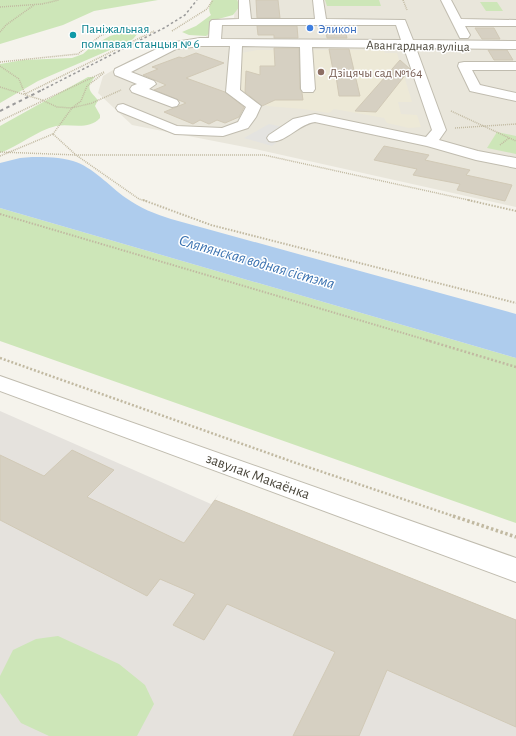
<svg xmlns="http://www.w3.org/2000/svg" width="516" height="736" font-family="'Alegreya Sans',sans-serif">
<rect width="100%" height="100%" fill="#f5f3ec"/>
<path fill="#e9e6db" d="M235 0H516V207L255 149 132 125 98 93 103 76 130 60 174 42 206 38 209 20 234 18Z"/>
<path fill="#e5e2dd" d="M0 411 211 504 219 494 215 500 516 620V736H0Z"/>
<path fill="#ede9d7" d="M257 50H383L385 53H397L412 102H398L401 114 417 115 421 127 409 128 387 123 384 118 334 109 329 113 303 109 267 106 238 91 241 53Z"/>
<path fill="#cde6b8" d="M0 0H158L94 11 63 25 0 44Z
M212 0H237L240 6 233 15 211 21V32L206 36 189 35 182 32 196 26 211 15C208 10 209 5 212 0Z
M325 0H379L381 6H327Z
M480 2H497L503 11H486Z
M130 30 139 32 133 39 126 43 38 81 0 103V64L23 60 72 58 83 54 92 46 110 36Z
M88 77H95C85 88 90 91 98 100L95 106 100 115V118C88 131 70 123 56 126 36 131 19 146 0 153V126Z
M497 132 516 136V154L487 148Z
M0 208 516 358V523L0 341Z
M58 636 119 664 145 685 154 704 137 736H49L21 723 0 693V676L13 650 36 639Z"/>
<path fill="#e4e3e0" d="M269 124 292 129 272 146 244 138Z"/>
<path fill="#aecced" d="M32 157C46 157 60 157 73 161 93 167 109 186 126 198 140 208 155 214 171 219L516 314V358L0 208V163L20 158Z"/>
<path fill="#d6d0c2" stroke="#d1c9b6" d="M256 0H278L280 18H257Z
M257 26H297L298 38H274V35H258Z
M325 26H344L347 38H327Z
M475 28H494L500 39H482Z
M274 48H299L300 89 302 93 303 100H275L262 106 245 92 246 71 260 75V66H275Z
M329 49H349L360 96H339L335 70H333Z
M488 50H507L513 60H494Z
M196 53 224 63 186 78 225 92 244 107 239 117 225 123 217 120 209 124 200 120 193 124 164 112 186 103 154 90 166 85 143 75 158 69 152 67 179 57 183 58Z
M400 60 410 69 376 112 355 111Z
M384 146 429 155 425 160 470 170 466 175 512 185 505 201 457 190 460 184 413 175 417 169 374 160Z
M72 450 114 470 87 497 184 543 215 500 516 620V727L387 670 359 736H293L335 652 227 604 204 640 173 625 195 594 160 579 147 596 0 520V455L44 476Z"/>
<g fill="none" stroke-linecap="round" stroke-linejoin="round">
<g stroke="#c0bcaf" stroke-width="2">
<path id="minor" d="M239 0H249L251 19H315L313 0H323L326 19 405 20 413 40 516 41V49L416 48 446 130 439 140 478 151 516 158V168L476 160 427 146 315 122C298 124 284 145 269 141L267 138 269 135 293 119 315 114 426 137 432 130 404 48 312 47 315 89 313 92H303L301 89 300 47 242 46 240 90 261 106 256 117 248 128 223 136 175 134 118 111 116 108 118 105 123 104 177 126 222 128 238 122 246 107 226 92 230 46H200L176 49 131 72 154 81 156 84 149 89 177 100 179 103 177 106 172 107 132 92 130 89 132 86 137 84 115 75 114 72 115 69 169 43 200 38H209L210 22 212 20 239 19ZM222 25H396L401 40 221 39Z
M441 0H451L461 19 516 20V26H465L470 35 468 38H460Z
M464 62H516V70H472L480 85 516 93V101L470 91 458 66 459 63Z
M0 376 516 558V582L0 391Z"/>
</g>
<path stroke="#c1b9a1" stroke-width="1.5" stroke-dasharray="1 1" stroke-linecap="butt" d="M403 0 407 10
M0 7 42 4 59 0
M172 31 207 9 213 0
M0 32 6 25 34 5
M0 62 78 54 100 36 117 29
M0 66 19 79 25 94 154 31
M0 87 42 100 57 107 72 108 81 101 87 86 104 73
M451 111 516 141
M0 121 104 72
M455 128 516 124
M53 134 72 108 92 103 121 90
M500 145 509 138
M0 152 76 155H264L473 201
M0 156 53 134 76 155 139 199 146 201"/>
<path stroke="#c1b9a1" stroke-width="2" stroke-dasharray="1.5 1.5" stroke-linecap="butt" d="M143 200 211 225 516 303
M468 200 516 211
M0 214 430 341"/>
<path stroke="#c1b9a1" stroke-width="2.5" stroke-dasharray="2 2" stroke-linecap="butt" d="M426 340 516 367
M0 358 296 463 456 517"/>
<path stroke="#c1b9a1" stroke-width="3.5" stroke-dasharray="2.5 2.5" stroke-linecap="butt" d="M453 516 516 537"/>
<use href="#minor" fill="#fff" fill-rule="evenodd"/>
<path stroke="#9a9a9a" stroke-width="1.5" stroke-dasharray="2.5 2.5" stroke-linecap="butt" d="M42 90 164 28 185 15 197 0"/>
<path stroke="#9a9a9a" stroke-width="2" stroke-dasharray="3.5 3.5" stroke-linecap="butt" d="M0 111 44 89"/>
</g>
<circle fill="#3f7fe0" stroke="#fff" stroke-width="1.5" cx="310" cy="28" r="4"/>
<circle fill="#0f9aa8" stroke="#fff" stroke-width="1.5" cx="73" cy="35" r="4"/>
<circle fill="#8d6e63" stroke="#fff" stroke-width="1.5" cx="321" cy="72" r="4"/>
<g text-anchor="middle" stroke-width="3" stroke-linejoin="round" paint-order="stroke">
<g font-size="13" fill="#0d838f" stroke="#fff" text-anchor="start">
<text x="81" y="33">Паніжальная<tspan x="81" dy="15">помпавая станцыя № 6</tspan></text>
</g>
<g font-size="13" fill="#366cbe" stroke="#fff" text-anchor="start">
<text x="318" y="33">Эликон</text>
</g>
<g font-size="13" fill="#49453a" stroke="#fff">
<text transform="translate(418 45) rotate(1)" y="5">Авангардная вуліца</text>
</g>
<g font-size="13" fill="#785e54" stroke="#fff" text-anchor="start">
<text x="329" y="77">Дзіцячы сад №164</text>
</g>
<g font-size="15" fill="#49453a" stroke="#fff">
<text transform="translate(258 476) rotate(20)" y="5">завулак Макаёнка</text>
</g>
<g font-size="16" font-style="italic" fill="#3971b0" stroke="#fff">
<text transform="translate(257 261) rotate(16)" y="6">Сляпянская водная сістэма</text>
</g>
</g>
</svg>
